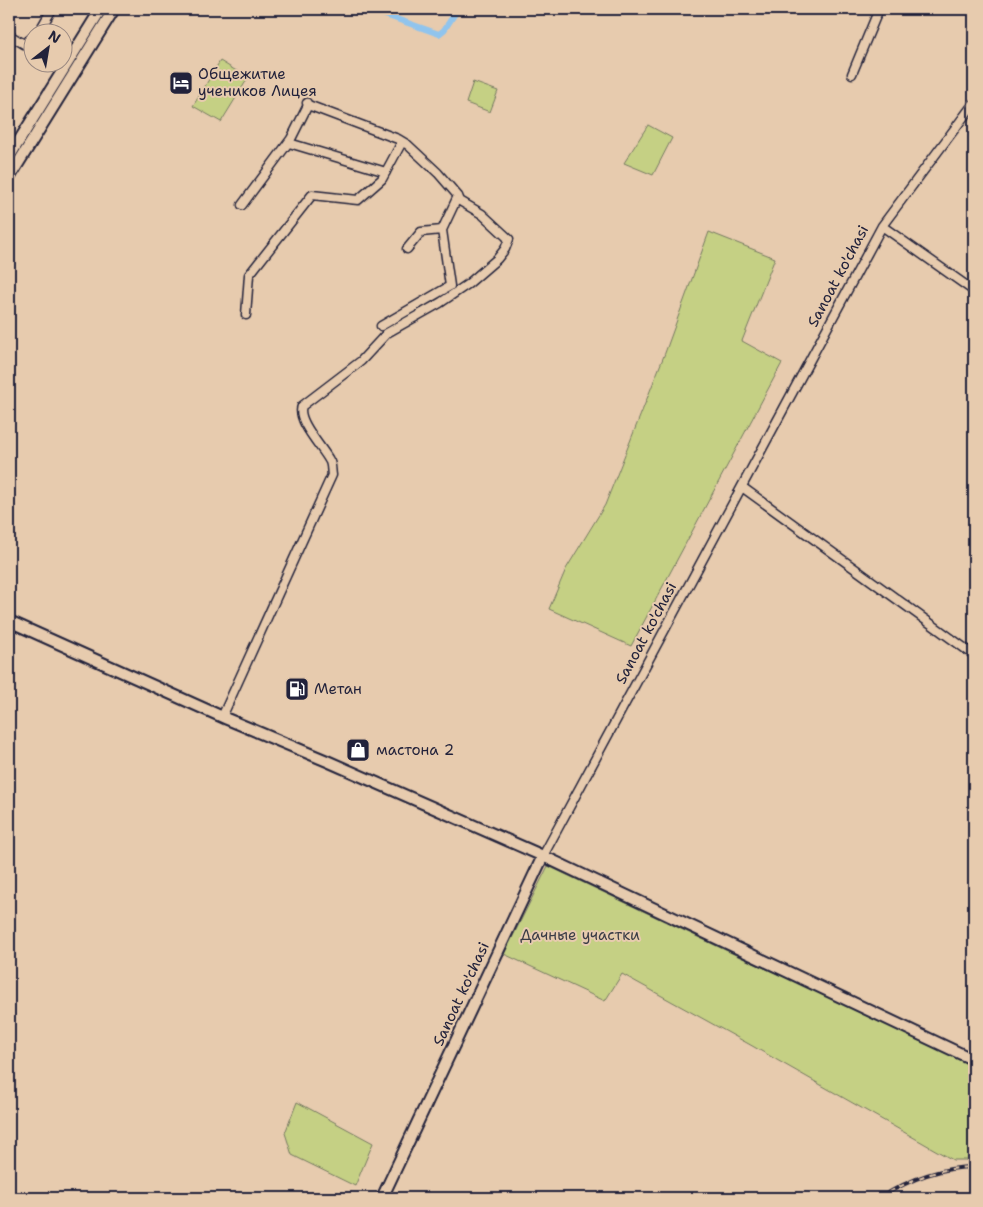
<svg xmlns="http://www.w3.org/2000/svg" width="983" height="1207" font-family="'Shantell Sans',sans-serif">
<rect width="100%" height="100%" fill="#e7cbae"/>
<filter id="ink" filterUnits="userSpaceOnUse"><feTurbulence type="fractalNoise" baseFrequency=".02" numOctaves="2"/><feDisplacementMap in="SourceGraphic" scale="10" xChannelSelector="R" yChannelSelector="G"/><feConvolveMatrix kernelMatrix="1 2 1 2 8 2 1 2 1" color-interpolation-filters="sRGB"/></filter>
<g filter="url(#ink)">
<path fill="#c5d084" stroke="#747960" d="M220 61 248 78 221 122 193 106Z
M473 82 498 91 490 112 466 103Z
M648 125 672 138 653 175 624 163Z
M709 232 775 258 742 341 782 363 631 646 549 609 566 569 605 505 665 353Z
M548 866 740 957 974 1062V1160H953L747 1043 622 974 605 1001 504 954Z
M297 1102 373 1143 355 1186 292 1155 285 1133Z"/>
<g fill="none" stroke-linecap="round" stroke-linejoin="round">
<path stroke="#90c4ed" stroke-width="6" d="M371 10 439 34 444 30 458 9"/>
<g stroke="#22223b" stroke-width="11">
<path id="minor" d="M39 32 52 9
M9 35 24 44 32 38
M62 46 74 53
M852 74 879 9
M289 143 386 172
M242 205 291 139 308 105
M882 226 974 291
M407 249 421 232 442 230
M246 315 249 275 312 195 358 200 382 179 402 142
M381 326 450 286 442 230 458 196
M742 487 974 655
M222 717 332 475C331 470 332 464 329 460 322 447 296 420 302 406L361 361 387 333 440 303 468 284 497 259 505 249 509 239 482 214 460 201 458 196 438 173 408 145 398 139 308 105 307 103
M543 856 882 226 974 103"/>
</g>
<g stroke="#22223b" stroke-width="14">
<path id="major" d="M9 157 101 9
M9 178 114 9
M9 621 227 719 327 761 543 856 974 1060
M382 1198 543 856"/>
</g>
<use href="#minor" stroke="#e7cbae" stroke-width="8"/>
<use href="#major" stroke="#e7cbae" stroke-width="10"/>
<g stroke="#22223b" stroke-width="4">
<path id="rail" d="M880 1198C908 1180 941 1167 974 1167"/>
</g>
<use href="#rail" stroke="#e7cbae" stroke-width="2" stroke-dasharray="5.5" stroke-linecap="butt"/>
</g>
</g>
<defs>
<g id="hotel-square" transform="scale(1.25)"><rect x="-9" y="-9" width="18" height="18" rx="4" fill="#22223b" stroke="#e7cbae"/><path d="M-6-4.5h1.5V1H6V5H4.5V3h-9V5H-6ZM-4 0a1.8 1.8 0 1 1 3.6 0ZM.5 0V-2.5h3Q6-2.5 6 0Z" fill="#fff"/></g>
<g id="fuel-square" transform="scale(1.25)"><rect x="-9" y="-9" width="18" height="18" rx="4" fill="#22223b" stroke="#e7cbae"/><path d="M-5.5-6h7V0h2V4h1.3V-2.5L3-4.5l.8-.8L6-3V5H2.5V1h-1V6h-7ZM-4.2-4.7v3.2H.2V-4.7Z" fill="#fff"/></g>
<g id="shop-square" transform="scale(1.25)"><rect x="-9" y="-9" width="18" height="18" rx="4" fill="#22223b" stroke="#e7cbae"/><path d="M-5-2.5h2.3a2.7 3.5 0 0 1 5.4 0H5L5.5 6h-11ZM-1.5-2.5h3a1.5 2.3 0 0 0-3 0Z" fill="#fff"/></g>
</defs>
<g fill-rule="evenodd">
<use href="#hotel-square" x="181" y="83"/>
<use href="#fuel-square" x="297" y="689"/>
<use href="#shop-square" x="358" y="750"/>
</g>
<g text-anchor="middle" stroke-width="4" stroke-linejoin="round" paint-order="stroke">
<g font-size="15" fill="#22223b" stroke="#e7cbae" text-anchor="start">
<text x="198" y="79">Общежитие<tspan x="198" dy="17">учеников Лицея</tspan></text>
<text x="314" y="694">Метан</text>
<text x="376" y="755">мастона 2</text>
</g>
<g font-size="15" fill="#22223b" stroke="#e7cbae">
<text transform="translate(838 276) rotate(-62)" y="5">Sanoat ko'chasi</text>
<text transform="translate(646 633) rotate(-62)" y="5">Sanoat ko'chasi</text>
<text transform="translate(461 994) rotate(-65)" y="5">Sanoat ko'chasi</text>
</g>
<g font-size="15" fill="#3a3c46" stroke="#e7cbae">
<text x="580" y="940">Дачные участки</text>
</g>
</g>
<rect width="983" height="1207" fill="none" stroke="#e7cbae" stroke-width="30"/>
<rect x="15" y="15" width="953" height="1177" fill="none" stroke="#22223b" stroke-width="2" filter="url(#ink)"/>
<g transform="translate(48 48) rotate(31)"><circle r="24" fill="#e7cbae" stroke="#988780"/>
<path d="M0-4L9 19L0 12L-9 19Z" fill="#22223b"/>
<text y="-8" font-size="14" font-weight="bold" text-anchor="middle" fill="#22223b">N</text>
</g>
</svg>
